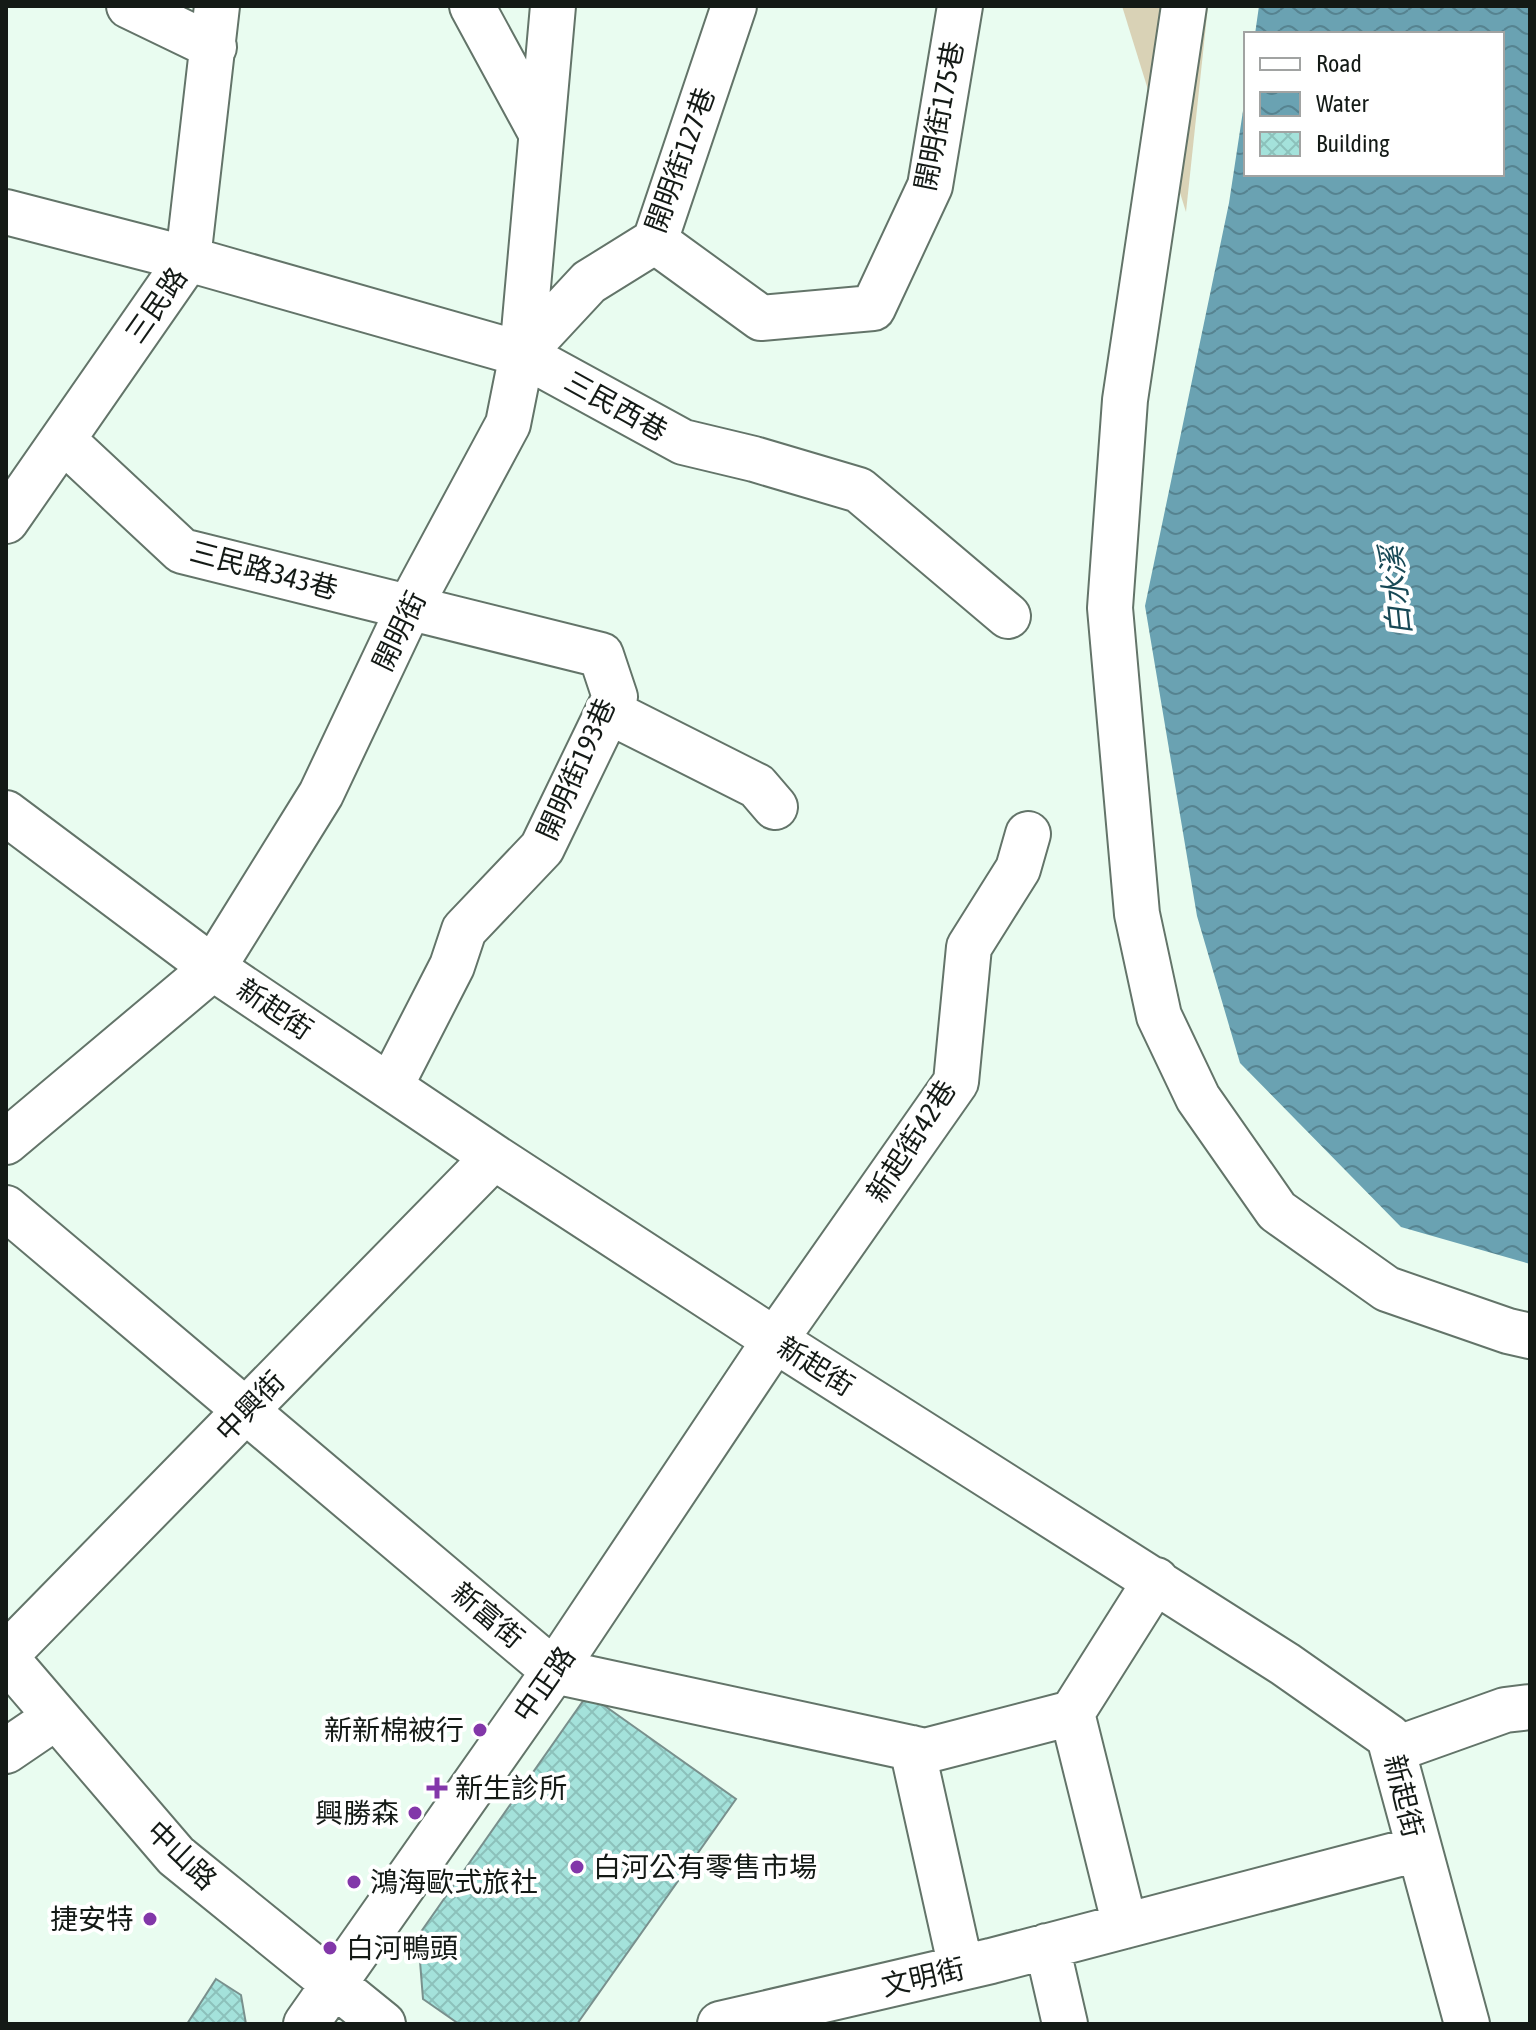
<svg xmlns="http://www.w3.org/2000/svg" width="1536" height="2030" font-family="'Asap Condensed','Noto Sans TC',sans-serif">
<defs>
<pattern id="water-waves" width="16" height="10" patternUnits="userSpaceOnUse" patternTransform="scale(2)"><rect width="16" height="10" fill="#6aa2b2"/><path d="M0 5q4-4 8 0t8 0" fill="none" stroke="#568390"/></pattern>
<pattern id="building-cross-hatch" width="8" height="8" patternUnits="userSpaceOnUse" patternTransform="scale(2)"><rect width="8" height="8" fill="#a4e2db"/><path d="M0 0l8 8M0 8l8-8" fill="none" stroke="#8cc1bb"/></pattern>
</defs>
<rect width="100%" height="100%" fill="#e9fcf0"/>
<path fill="#d9d2b6" d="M1122 6H1208L1186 212Z"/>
<path fill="url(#water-waves)" d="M1259 6H1530V1264L1401 1227 1240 1063 1197 916 1145 606 1229 203 1246 91V174H1502V34H1255Z"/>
<path fill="url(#building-cross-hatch)" stroke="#79908d" stroke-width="2" d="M588 1694 736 1799 577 2024H459L423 1999 418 1936Z
M216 1979 241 1995 246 2024H187Z"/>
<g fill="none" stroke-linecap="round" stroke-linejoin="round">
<g stroke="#637469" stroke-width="48">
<path id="minor" d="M129 6 214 47
M472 6 541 133
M1184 6 1125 400 1110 608 1137 914 1159 1016 1198 1098 1277 1211 1387 1289 1508 1331 1530 1336
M6 212 188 259 522 354 683 442 754 459 859 490 1008 616
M655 241 761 318 873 308 930 186 960 6
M522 354 589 282 655 241 734 6
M63 440 182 551 601 655 615 697 542 848 464 930 452 966 391 1085
M6 521 188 259 217 6
M608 711 757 786 775 807
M6 813 213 968 494 1157 775 1340 1285 1664 1389 1737 1467 2024
M6 1142 213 968 321 794 409 608 508 424 522 354 553 6
M6 1208 554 1671 925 1751 1072 1713 1156 1580
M6 1655 494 1157
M6 1658 176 1856 383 2024
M1072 1713 1125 1926
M912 1748 961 1968
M1393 1750 1505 1710 1530 1707
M6 1751 56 1717
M1047 1946 1065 2024
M306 2024 554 1671 775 1340 956 1082 969 947 1018 869 1028 834
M720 2024 991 1961 1418 1849"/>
</g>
<use href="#minor" stroke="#fff" stroke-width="44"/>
</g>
<g fill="#8237a9" stroke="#fff" stroke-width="3">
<circle cx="480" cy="1730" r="8"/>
<path d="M433 1776h8v8h8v8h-8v8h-8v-8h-8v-8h8z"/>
<circle cx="415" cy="1813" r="8"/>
<circle cx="577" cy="1867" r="8"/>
<circle cx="354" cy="1882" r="8"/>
<circle cx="150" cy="1919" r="8"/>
<circle cx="330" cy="1948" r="8"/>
</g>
<g text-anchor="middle" stroke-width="8" stroke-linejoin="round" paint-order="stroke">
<g font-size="28" fill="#141a16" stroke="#fff">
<text transform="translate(939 116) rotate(-79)" y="10">開明街175巷</text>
<text transform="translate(680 160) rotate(-70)" y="10">開明街127巷</text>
<text transform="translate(156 305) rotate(-55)" y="10">三民路</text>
<text transform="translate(616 406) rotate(29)" y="10">三民西巷</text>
<text transform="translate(264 570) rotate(15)" y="10">三民路343巷</text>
<text transform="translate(399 631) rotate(-64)" y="10">開明街</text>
<text transform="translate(576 769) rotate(-66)" y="10">開明街193巷</text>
<text transform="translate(275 1009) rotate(34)" y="10">新起街</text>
<text transform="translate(911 1141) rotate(-57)" y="10">新起街42巷</text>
<text transform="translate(816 1366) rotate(32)" y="10">新起街</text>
<text transform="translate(250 1406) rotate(-46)" y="10">中興街</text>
<text transform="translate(488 1615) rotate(40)" y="10">新富街</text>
<text transform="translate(544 1684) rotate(-55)" y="10">中正路</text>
<text transform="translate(1404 1796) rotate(76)" y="10">新起街</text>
<text transform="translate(182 1855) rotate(44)" y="10">中山路</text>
<text transform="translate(923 1977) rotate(-13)" y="10">文明街</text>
</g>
<g font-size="28" fill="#141a16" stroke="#fff" text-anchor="start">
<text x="464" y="1740" text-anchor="end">新新棉被行</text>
<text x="455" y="1798">新生診所</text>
<text x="399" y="1823" text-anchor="end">興勝森</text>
<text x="593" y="1877">白河公有零售市場</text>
<text x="370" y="1892">鴻海歐式旅社</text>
<text x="134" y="1929" text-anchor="end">捷安特</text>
<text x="346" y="1958">白河鴨頭</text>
</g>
<g font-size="30" font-style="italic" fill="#174855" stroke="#fff">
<text transform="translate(1396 591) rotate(-96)" y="10">白水溪</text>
</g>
</g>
<rect width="1536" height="2030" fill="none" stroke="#141a16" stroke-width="16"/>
<rect x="1244" y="32" width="260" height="144" fill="#ffffff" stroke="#a1a3a2" stroke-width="2"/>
<rect x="1260" y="58" width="40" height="12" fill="#ffffff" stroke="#a1a3a2" stroke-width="2"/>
<text x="1316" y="72" font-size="24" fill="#141a16">Road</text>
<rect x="1260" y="92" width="40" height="24" fill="url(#water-waves)" stroke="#a1a3a2" stroke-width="2"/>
<text x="1316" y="112" font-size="24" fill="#141a16">Water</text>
<rect x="1260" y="132" width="40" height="24" fill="url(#building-cross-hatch)" stroke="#a1a3a2" stroke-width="2"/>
<text x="1316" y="152" font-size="24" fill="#141a16">Building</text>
</svg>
